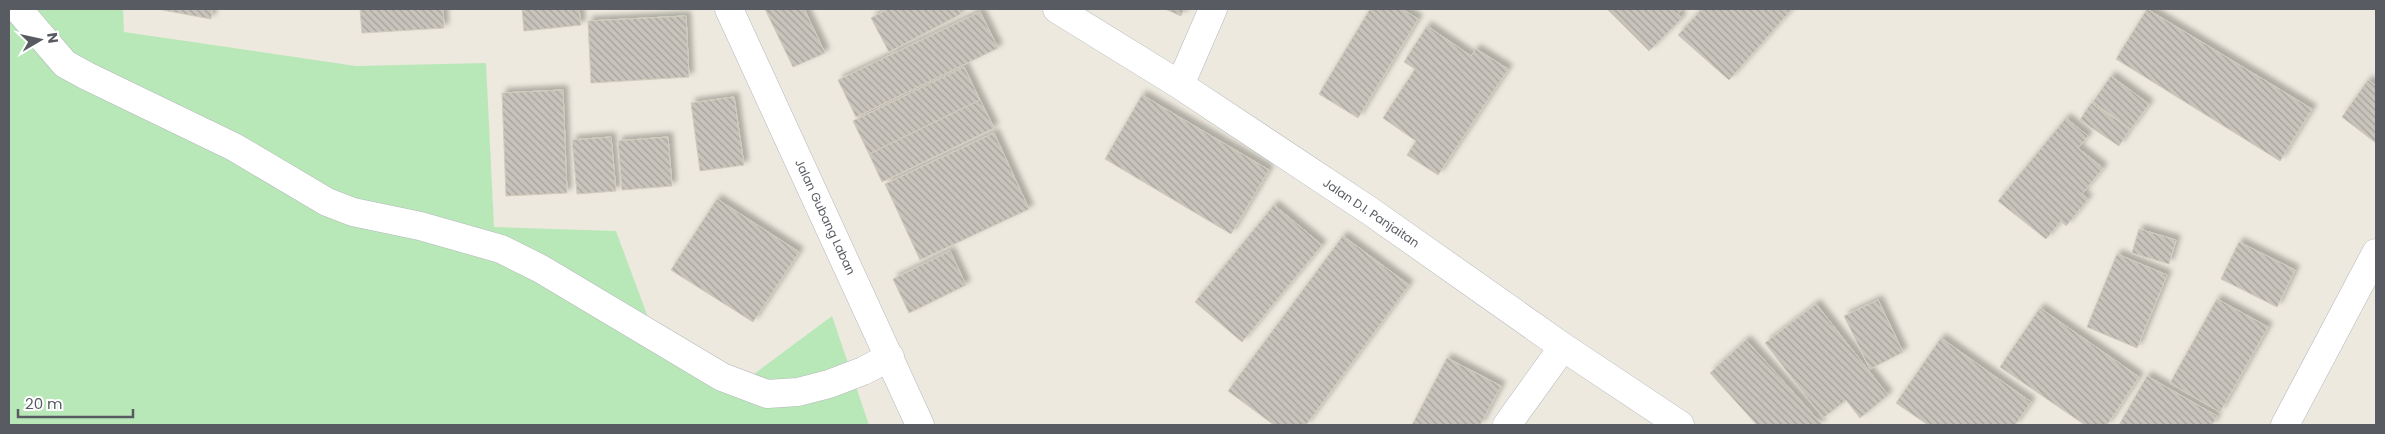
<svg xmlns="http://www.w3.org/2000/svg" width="2385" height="434" font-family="Poppins,sans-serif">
<defs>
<pattern id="building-back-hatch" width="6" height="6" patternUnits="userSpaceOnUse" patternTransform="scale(1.25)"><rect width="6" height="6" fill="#c8c4bc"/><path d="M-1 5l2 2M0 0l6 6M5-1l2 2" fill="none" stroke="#a5a29c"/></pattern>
<filter id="shadow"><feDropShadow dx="4.5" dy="-4.5" stdDeviation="2.5" flood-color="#0004"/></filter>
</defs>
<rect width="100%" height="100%" fill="#ede9de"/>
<path fill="#b9e8b8" d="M9 9H123L124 32 356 66 486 63 494 227 616 231 649 320 750 377 832 316 869 425H9Z"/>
<path fill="url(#building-back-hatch)" stroke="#d2cbbc" filter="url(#shadow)" d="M157 9H212L211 19Z
M360 9H443L444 28 362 33Z
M522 9H579L581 25 524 31Z
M765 9H804L825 53 793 67Z
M888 9H958L961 14 889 52 871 18Z
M1165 9H1184L1181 16Z
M1370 9H1402L1418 19 1358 118 1319 94Z
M1607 9H1683L1678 14 1682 18 1649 51Z
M1702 9H1792L1729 80 1678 35Z
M2147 9 2312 109 2280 161 2116 59Z
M980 12 998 48 856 117 838 80Z
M686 16 689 77 591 83 588 21Z
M1427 26 1471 56 1476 49 1508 69 1438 175 1407 155 1416 141 1383 118 1415 69 1404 62Z
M964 67 980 100 869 154 853 121Z
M2111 76 2149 104 2131 129 2093 102Z
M2368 80 2376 86V143L2342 117Z
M563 90 567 193 506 196 502 93Z
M1142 95 1269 170 1231 234 1105 159Z
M734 97 744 165 700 171 691 103Z
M980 100 994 128 882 182 869 154Z
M2091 103 2130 129 2119 146 2080 120Z
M2066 118 2088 136 2078 148 2103 168 2082 194 2088 199 2066 226 2061 221 2046 239 1998 201Z
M994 133 1029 209 920 260 885 184Z
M611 137 616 191 577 194 572 140Z
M668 137 672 186 622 190 618 141Z
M717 199 799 252 753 322 671 270Z
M1274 205 1322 245 1242 342 1195 302Z
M2139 229 2176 240 2169 264 2132 253Z
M1343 236 1409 285 1306 425H1274L1228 391Z
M2239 242 2295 270 2277 307 2221 279Z
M950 251 966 285 909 313 893 279Z
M2117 254 2167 275 2137 348 2087 327Z
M2217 299 2268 327 2220 412 2170 383Z
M1878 300 1903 352 1870 369 1844 316Z
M1816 304 1888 395 1860 418 1846 400 1823 418 1765 343Z
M2040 308 2139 377 2107 425H2085L2000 367Z
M1941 338 2031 402 2015 425H1928L1896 403Z
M1746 340 1822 424 1821 425H1757L1710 373Z
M1447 358 1501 386 1480 425H1412Z
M2147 376 2217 416 2212 425H2119Z"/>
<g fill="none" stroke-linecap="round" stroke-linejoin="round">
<g stroke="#b5b8bd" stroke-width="29">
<path id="minor" d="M18 9 65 64 87 76 234 147 327 202 353 212 420 226 501 249 541 269 722 377 767 394 798 392 829 384 863 371 890 357
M729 9 920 425
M1057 9 1180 85 1370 211 1563 347 1680 425
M1180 85 1213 9
M1507 425 1563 347
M2285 425 2376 253"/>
</g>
<use href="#minor" stroke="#fff" stroke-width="28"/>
</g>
<g text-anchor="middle" stroke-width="4" stroke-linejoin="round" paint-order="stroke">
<g font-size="12" fill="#585c62" stroke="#fff">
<text transform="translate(1371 213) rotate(34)" y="4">Jalan D.I. Panjaitan</text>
<text transform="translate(825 217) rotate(65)" y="4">Jalan Gubang Laban</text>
</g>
</g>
<rect width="2385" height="434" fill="none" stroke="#585c62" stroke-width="20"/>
<g transform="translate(40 40) rotate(81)" stroke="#ffffff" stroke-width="4" paint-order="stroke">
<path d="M0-4L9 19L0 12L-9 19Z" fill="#585c62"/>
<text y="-8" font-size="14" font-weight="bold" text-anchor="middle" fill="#585c62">N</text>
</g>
<path d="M18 409v8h115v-8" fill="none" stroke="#585c62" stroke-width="2.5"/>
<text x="25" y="409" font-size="15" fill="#585c62" stroke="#ffffff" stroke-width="4" paint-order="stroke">20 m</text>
</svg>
